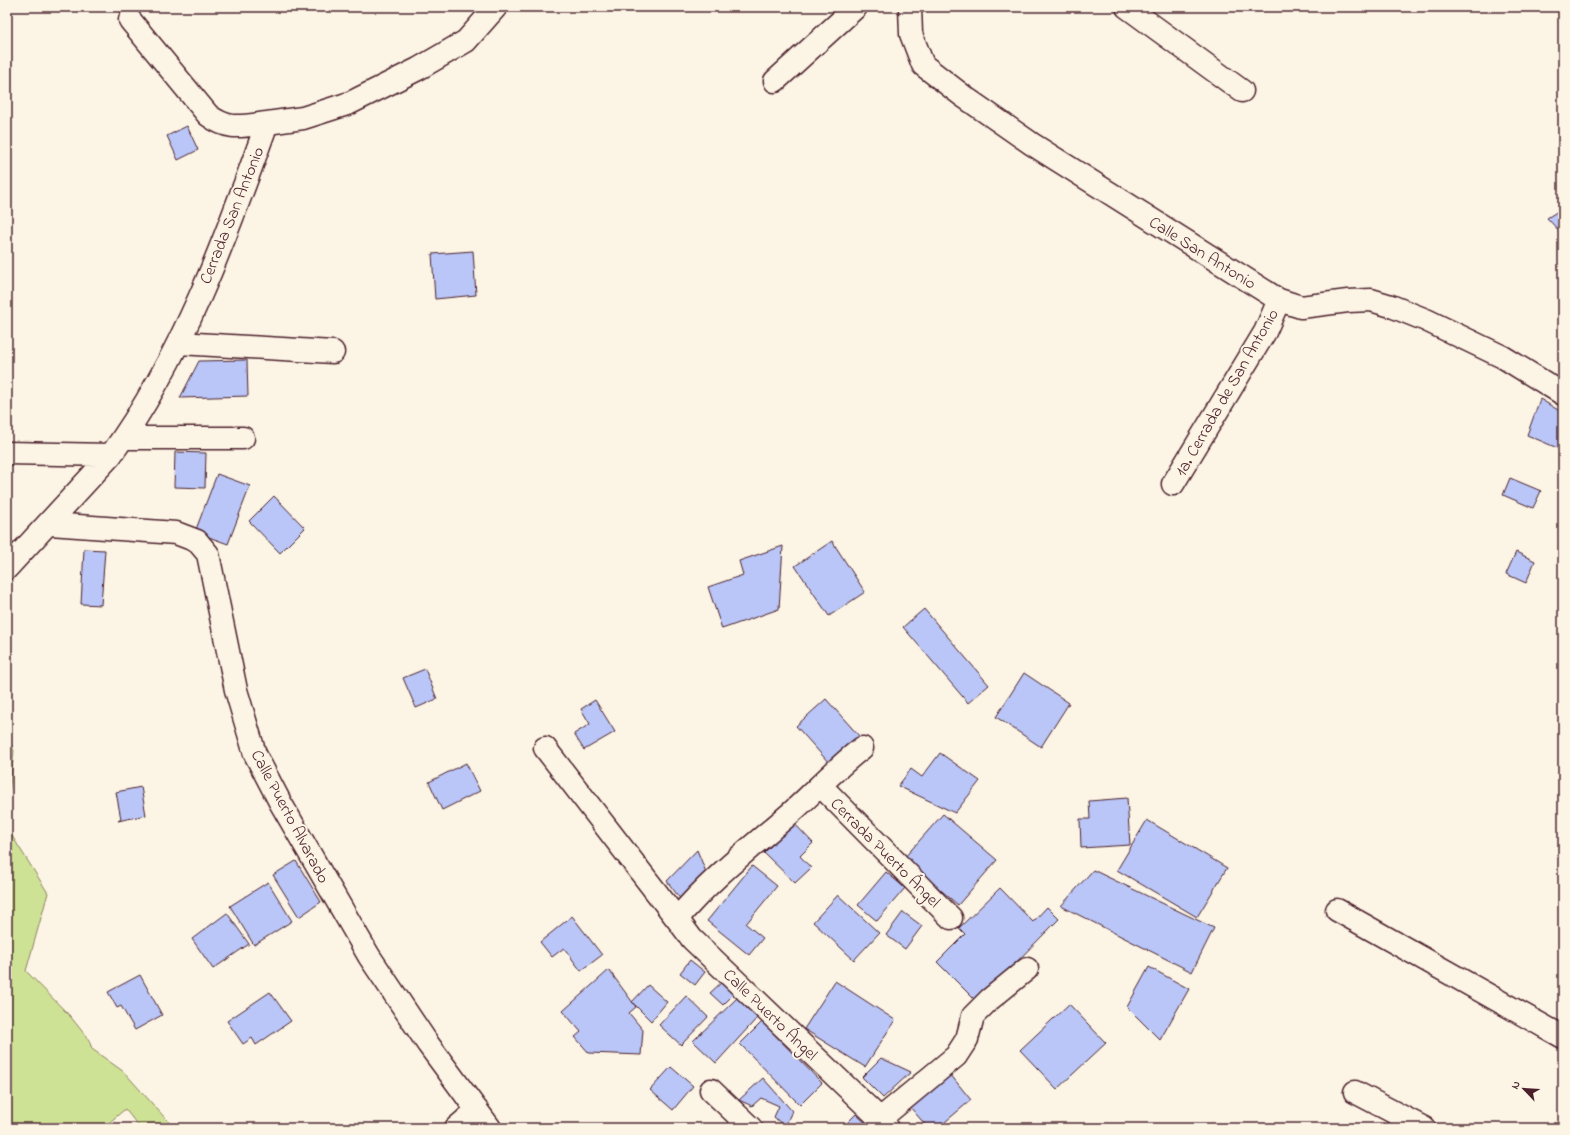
<svg xmlns="http://www.w3.org/2000/svg" width="1570" height="1135" font-family="'Indie Flower',sans-serif">
<rect width="100%" height="100%" fill="#fcf5e5"/>
<filter id="ink" filterUnits="userSpaceOnUse"><feTurbulence type="fractalNoise" baseFrequency=".025" numOctaves="2"/><feDisplacementMap in="SourceGraphic" scale="8" xChannelSelector="R" yChannelSelector="G"/><feConvolveMatrix kernelMatrix="1 2 1 2 8 2 1 2 1" color-interpolation-filters="sRGB"/></filter>
<g filter="url(#ink)">
<path fill="#cee296" stroke="#8c8060" d="M7 734 14 751 7 811Z
M7 828 48 893 26 971 70 1016 89 1040 92 1049 124 1072 174 1128H140L125 1109 103 1128H7Z"/>
<path fill="#b9c6f7" stroke="#4a1f2b" d="M187 126 198 150 178 160 167 136Z
M1563 208V235L1547 218Z
M473 251 476 295 435 299 432 254Z
M247 360 248 396 180 398 199 361Z
M1540 399 1563 413 1562 450 1527 435Z
M175 452 206 453 205 488 174 487Z
M217 474 250 486 228 544 195 532Z
M1510 478 1541 491 1533 508 1503 495Z
M274 496 305 528 280 553 249 521Z
M832 541 865 592 829 616 795 566Z
M783 546 779 609 722 629 708 587 743 575 739 561Z
M84 549 105 550 101 605 81 604Z
M1516 552 1535 561 1526 583 1506 574Z
M924 609 989 685 968 703 903 627Z
M425 669 437 699 416 708 403 678Z
M1024 673 1069 703 1041 747 996 717Z
M826 699 860 737 830 764 796 726Z
M595 700 615 732 584 750 574 734 590 724 581 709Z
M940 753 980 781 955 813 898 786 911 769 922 777Z
M466 763 480 791 442 810 429 782Z
M141 787 146 815 118 821 121 819 116 792Z
M1127 798 1130 845 1081 848 1080 819H1090L1089 801Z
M943 814 997 860 958 905 904 858Z
M1147 820 1227 868 1197 917 1117 870Z
M794 823 813 843 800 856 811 868 795 883 764 853Z
M697 850 706 872 681 900 667 881Z
M296 861 321 902 299 917 273 875Z
M752 866 777 886 746 924 763 938 749 955 707 921Z
M1093 870 1214 928 1192 972 1061 906Z
M886 872 905 888 877 921 858 905Z
M268 882 292 921 254 945 230 906Z
M1000 888 1033 922 1047 907 1059 919 977 1002 937 962 965 934 959 928Z
M838 895 879 933 854 960 813 922Z
M903 912 922 926 905 949 886 935Z
M227 913 249 944 213 969 192 939Z
M572 916 602 955 581 971 564 948 552 957 540 942Z
M690 960 705 972 695 985 680 973Z
M1149 967 1189 989 1160 1040 1127 1007Z
M609 970 636 1007 629 1013 643 1030 641 1055 589 1053 575 1037 581 1032 563 1011Z
M140 975 162 1015 135 1030 121 1006 117 1008 108 992Z
M723 981 734 994 723 1005 710 993Z
M835 981 895 1020 865 1067 804 1029Z
M648 985 667 1002 651 1021 632 1002Z
M270 992 291 1021 256 1045 252 1038 243 1044 227 1021Z
M686 996 708 1017 681 1045 659 1025Z
M738 997 758 1017 716 1063 693 1041Z
M1069 1004 1106 1043 1057 1089 1020 1050Z
M762 1022 822 1083 800 1105 740 1044Z
M881 1058 911 1072 883 1098 862 1077Z
M671 1067 693 1086 673 1110 650 1090Z
M950 1074 971 1100 938 1128H928L910 1107Z
M763 1078 792 1111 785 1127 774 1117 779 1106 761 1098 752 1106 739 1100Z
M856 1114 871 1128H842Z"/>
<g fill="none" stroke-linecap="round" stroke-linejoin="round">
<g stroke="#4a1f2b" stroke-width="25">
<path id="minor" d="M910 7 911 34 923 65 963 96 1032 144 1279 300 1301 307 1348 301 1371 300 1391 306 1426 320 1503 357 1563 394
M1127 7 1242 91
M130 20 208 115C229 131 242 126 267 123
M775 81 856 7
M179 343 333 352
M123 438H243
M7 453 111 455
M1173 484 1265 332 1279 300
M50 524 176 533 197 541 208 554 236 690 255 754 280 802 369 956 428 1044 490 1128
M7 568 111 455C183 356 226 238 267 123L303 118 350 103 418 69 466 41 496 7
M545 748 677 919
M862 748C837 767 816 790 793 811 753 846 710 879 677 919L692 939 880 1119 888 1128
M821 786 951 918
M1337 910 1563 1037
M711 1090 751 1128
M1355 1092 1424 1128
M880 1119 956 1056 967 1039 973 1016 989 1000 1027 969
M456 1128 477 1110"/>
</g>
<use href="#minor" stroke="#fcf5e5" stroke-width="22"/>
</g>
</g>
<g text-anchor="middle" stroke-width="4" stroke-linejoin="round" paint-order="stroke">
<g font-size="17" fill="#4a1f2b" stroke="#fcf5e5">
<text transform="translate(231 215) rotate(-68)" y="6">Cerrada San Antonio</text>
<text transform="translate(1203 252) rotate(32)" y="6">Calle San Antonio</text>
<text transform="translate(1226 392) rotate(-60)" y="6">1a. Cerrada de San Antonio</text>
<text transform="translate(291 816) rotate(62)" y="6">Calle Puerto Alvarado</text>
<text transform="translate(886 852) rotate(45)" y="6">Cerrada Puerto Ángel</text>
<text transform="translate(771 1014) rotate(44)" y="6">Calle Puerto Ángel</text>
</g>
</g>
<rect width="1570" height="1135" fill="none" stroke="#fcf5e5" stroke-width="24"/>
<rect x="12" y="12" width="1546" height="1111" fill="none" stroke="#4a1f2b" stroke-width="1.5" filter="url(#ink)"/>
<g transform="translate(1524 1089) rotate(295)" stroke="#fcf5e5" stroke-width="3" paint-order="stroke">
<path d="M0-3L7 15L0 10L-7 15Z" fill="#4a1f2b"/>
<text y="-6" font-size="11" font-weight="bold" text-anchor="middle" fill="#4a1f2b">N</text>
</g>
</svg>
